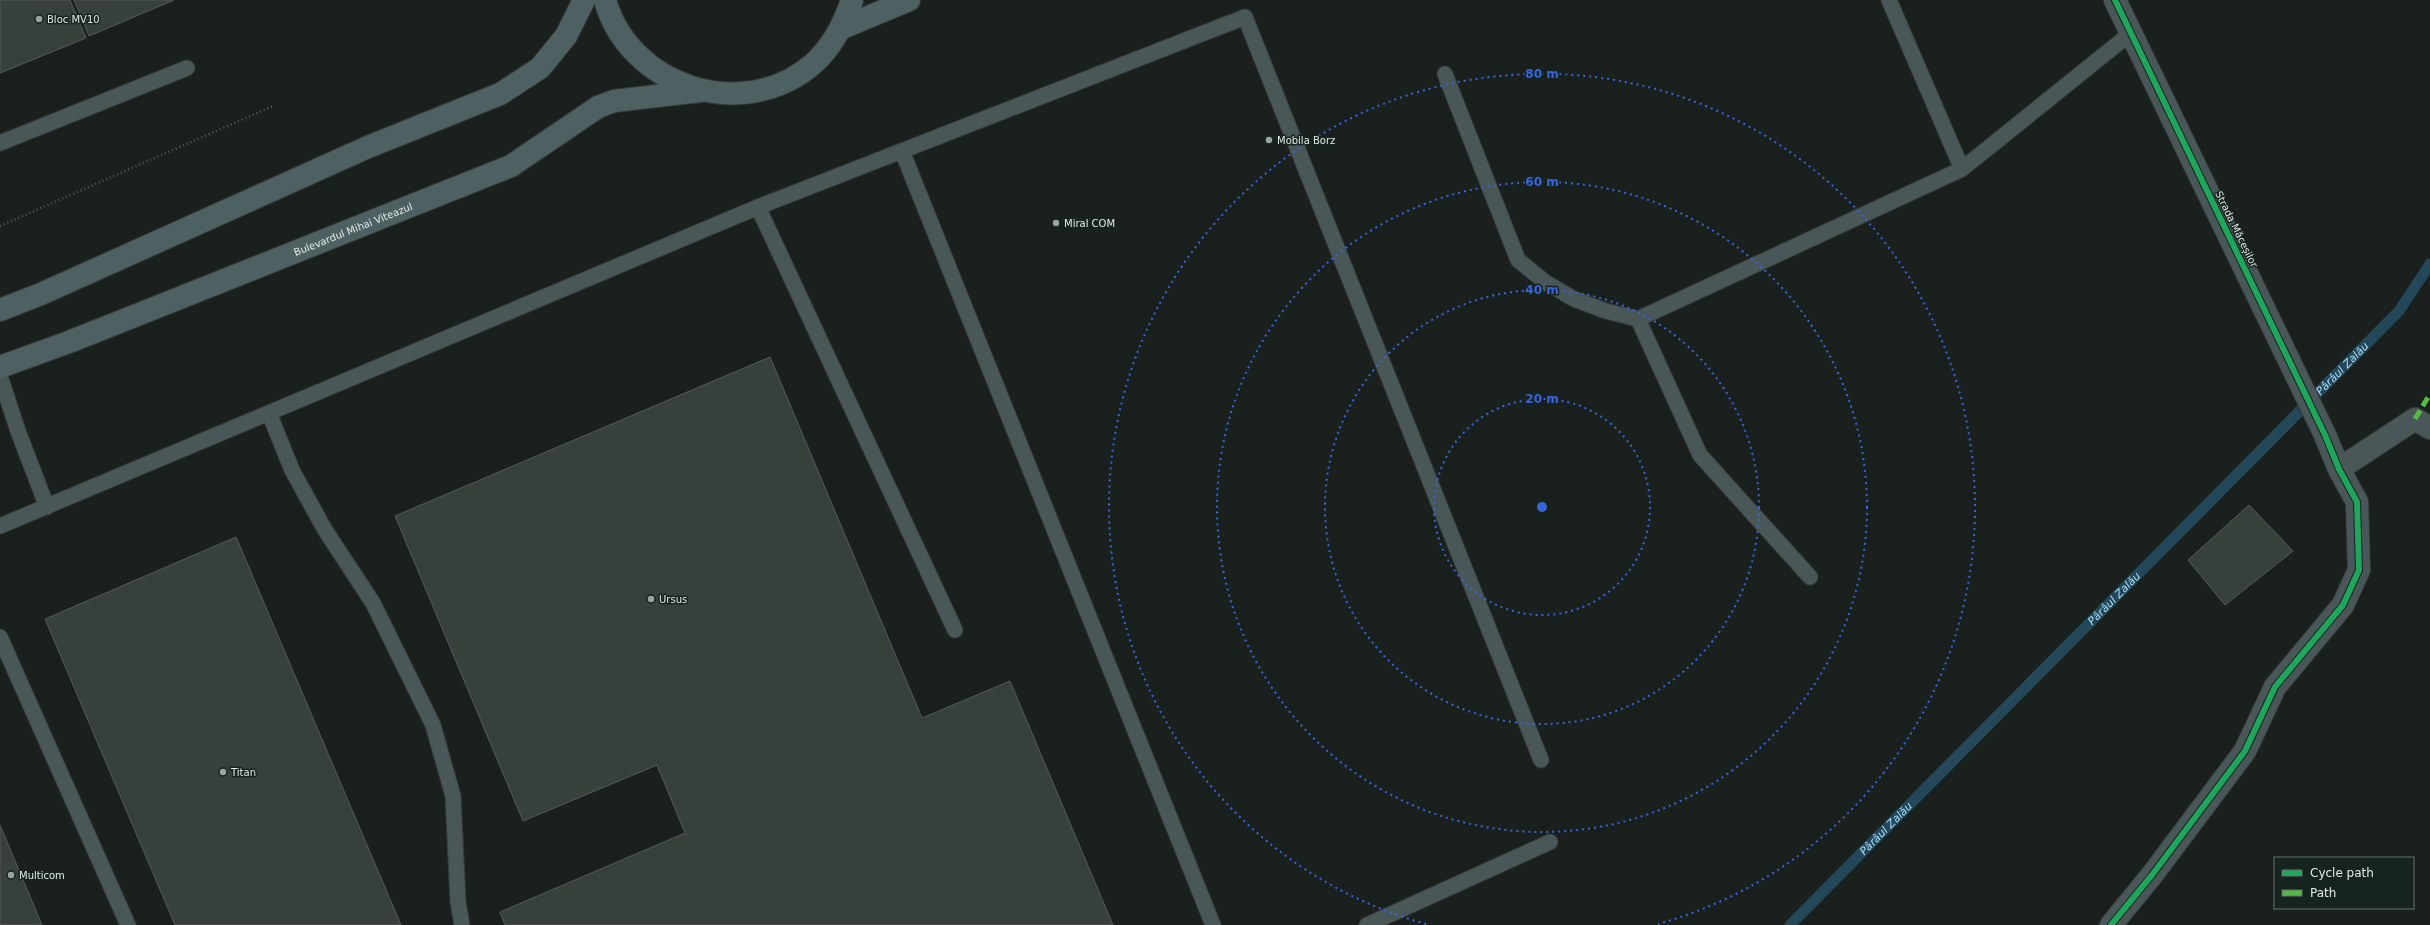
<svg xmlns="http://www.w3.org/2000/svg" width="2430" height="925" font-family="'DejaVu Sans',sans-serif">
<rect width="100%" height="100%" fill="#19201e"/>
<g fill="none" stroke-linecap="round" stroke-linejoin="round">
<path stroke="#244859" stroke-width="11" id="s1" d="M1790 925 2399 311 2430 264"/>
</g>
<path fill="#37403b" stroke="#565b58" d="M0 0H70L86 38 0 73Z
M74 0H174L89 36Z
M770 357 922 718 1010 681 1113 925H505L500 912 685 833 657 765 523 821 395 516Z
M2249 505 2293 551 2225 605 2188 560Z
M236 537 401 925H175L45 619Z
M0 825 42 925H0Z"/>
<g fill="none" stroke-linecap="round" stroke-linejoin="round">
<g stroke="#363b39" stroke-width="17">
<path id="lane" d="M1889 0 1962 169
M1445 74 1518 260 1545 282 1574 299 1606 311 1638 319 1962 169 2131 33
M0 143 187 68
M902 151 1213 925
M758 207 955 630
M1638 319 1700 455 1810 577
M0 376 18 431 47 507
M269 413 292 470 325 530 373 603 433 725 453 796 458 902 462 925
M0 526 758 207 1245 17 1541 760
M0 637 128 925
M1367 925 1550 842"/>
</g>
<g stroke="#363b39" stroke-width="24">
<path id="street" d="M2339 469 2415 419 2430 428
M2111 925 2152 875 2245 751 2275 687 2343 605 2359 570 2357 502 2339 469 2325 435 2115 0"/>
</g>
<g stroke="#363b39" stroke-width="24">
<g id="primary">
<path d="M605 0C629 87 743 124 813 64 832 47 844 24 852 0"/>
<path d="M842 28 909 0"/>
<path d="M0 310 41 294 368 147 500 94 540 68 566 36 584 0"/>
<path id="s2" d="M0 367 69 342 511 166 598 107 614 101 700 91"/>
</g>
</g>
<path stroke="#545f5f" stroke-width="2.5" stroke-dasharray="1 3" stroke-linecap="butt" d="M0 226 273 106"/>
<use href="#lane" stroke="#495758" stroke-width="15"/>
<use href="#street" stroke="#495758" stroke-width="22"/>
<use href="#primary" stroke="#4e6162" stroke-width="22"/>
<path stroke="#58b947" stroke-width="5" stroke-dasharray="10 5" stroke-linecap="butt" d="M2415 419 2430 394"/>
<g stroke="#16231f" stroke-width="8">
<path id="cycleway" d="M2111 925 2152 875 2245 751 2275 687 2343 605 2359 570 2357 502 2339 469 2325 435 2115 0"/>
</g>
<use href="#cycleway" stroke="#20a55d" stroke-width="6"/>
</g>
<g fill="none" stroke="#3a65da" stroke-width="2" stroke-dasharray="2 4">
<circle cx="1542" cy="507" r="108"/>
<circle cx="1542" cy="507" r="217"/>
<circle cx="1542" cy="507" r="325"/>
<path d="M1426 924A433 433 0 1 1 1658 924"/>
</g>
<g fill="#9ba3a0" stroke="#16231f" stroke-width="1.5">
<circle cx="39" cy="19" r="4"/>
<circle cx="1269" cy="140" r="4"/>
<circle cx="1056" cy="223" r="4"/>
<circle cx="651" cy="599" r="4"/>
<circle cx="223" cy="772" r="4"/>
<circle cx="11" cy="875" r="4"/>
</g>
<g text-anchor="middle" stroke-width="3" stroke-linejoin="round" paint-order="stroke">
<g font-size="10" fill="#e1e9e6" stroke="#16231f" text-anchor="start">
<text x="47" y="23">Bloc MV10</text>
<text x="1277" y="144">Mobila Borz</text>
<text x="1064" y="227">Miral COM</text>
<text x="659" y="603">Ursus</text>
<text x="231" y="776">Titan</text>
<text x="19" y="879">Multicom</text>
</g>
<g font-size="10" fill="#e1e9e6" stroke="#16231f">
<text dy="4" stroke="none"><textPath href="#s2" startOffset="379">Bulevardul Mihai Viteazul</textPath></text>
<text transform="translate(2237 229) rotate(64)" y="4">Strada Măceșilor</text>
</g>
<g font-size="11" font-style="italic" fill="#a9dffb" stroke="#16231f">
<text dy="4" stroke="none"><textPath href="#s1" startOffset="784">Pârâul Zalău</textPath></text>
<text dy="4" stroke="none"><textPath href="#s1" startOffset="460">Pârâul Zalău</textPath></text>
<text dy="4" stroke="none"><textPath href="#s1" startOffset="136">Pârâul Zalău</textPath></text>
</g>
</g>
<circle cx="1542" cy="507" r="6" fill="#3a65da" stroke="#16231f" stroke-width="2"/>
<g font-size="12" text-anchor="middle" font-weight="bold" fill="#3a65da" stroke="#16231f" stroke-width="3" stroke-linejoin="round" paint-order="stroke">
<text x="1542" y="78">80 m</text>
<text x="1542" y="186">60 m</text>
<text x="1542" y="294">40 m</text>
<text x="1542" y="403">20 m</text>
</g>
<rect x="2274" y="857" width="140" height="52" fill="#16231f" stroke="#67726f"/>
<rect x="2282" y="870" width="20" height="6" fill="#20a55d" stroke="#67726f"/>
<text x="2310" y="877" font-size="12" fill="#e1e9e6">Cycle path</text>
<rect x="2282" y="890" width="20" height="6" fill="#58b947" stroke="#67726f"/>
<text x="2310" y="897" font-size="12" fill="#e1e9e6">Path</text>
</svg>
